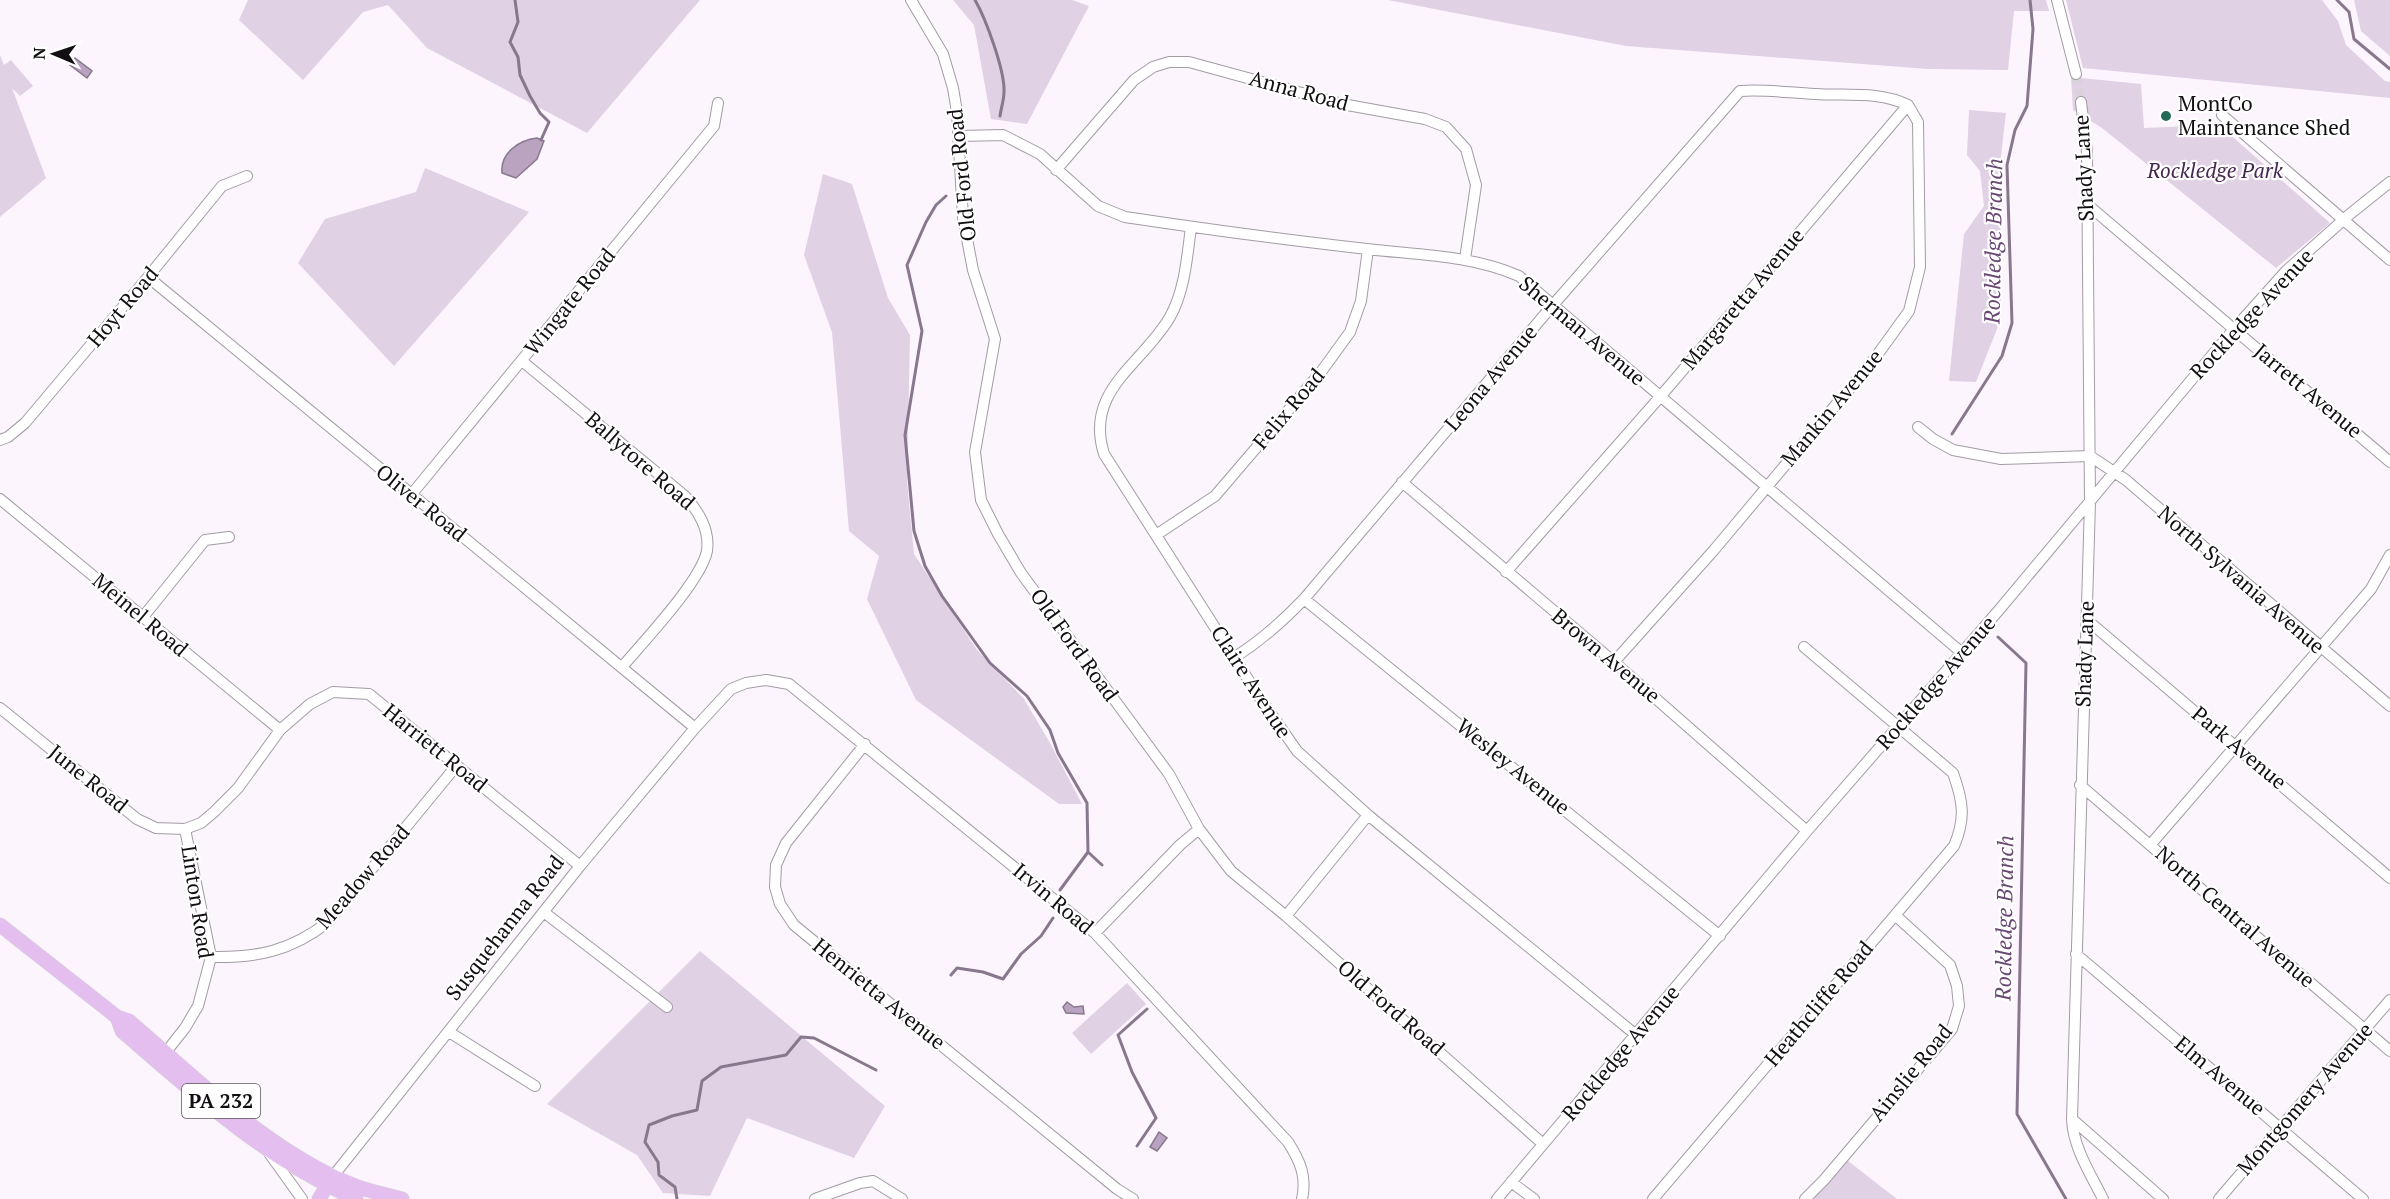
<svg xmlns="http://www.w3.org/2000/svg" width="2390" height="1199" font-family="'PT Serif',serif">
<rect width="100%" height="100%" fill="#fcf5fe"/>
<path fill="#e0d1e5" d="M248 0H700L587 133 427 48 388 5 363 12 303 80 239 20Z
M953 0H1072L1089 6 1027 124 991 119 974 25Z
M1388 0H2046L2049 11H2014L2008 70 1928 69 1626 46Z
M2066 0H2322L2338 21 2346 45 2385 81 2390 82V98L2083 68Z
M2354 0H2390V56L2361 31Z
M0 55 4 65 11 60 33 86 20 96 12 88 46 178 0 217Z
M2071 77 2141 84 2144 128 2215 125 2234 138 2330 223 2276 268 2102 128 2073 110Z
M1969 110 2006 113 2000 164 2001 319 1976 382 1949 381 1964 234 1984 206 1980 171 1967 155Z
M425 168 529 212 394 366 298 263 325 219 416 192Z
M823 174 852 184 888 298 910 335 907 481 914 554 977 650 1024 699 1050 743 1082 804H1059L916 700 867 599 879 556 849 531 832 332 804 255Z
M700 951 885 1106 854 1158 747 1118 710 1196 663 1193 637 1155 547 1104Z
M1127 983 1146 1004 1091 1054 1072 1033Z
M1843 1157 1897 1199H1805Z"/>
<path fill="#baa3c1" stroke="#88778d" stroke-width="1.5" d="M75 58 92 71 87 78 70 65Z
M537 138 544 141 537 159 516 178 502 173C500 153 519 140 537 138Z
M1067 1002 1074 1007 1083 1006 1084 1014 1066 1013 1063 1007Z
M1159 1132 1167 1138 1157 1151 1150 1147Z"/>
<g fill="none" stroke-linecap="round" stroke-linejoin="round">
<path stroke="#88778d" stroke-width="3" d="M515 0 518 22 510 42 518 57 520 75 530 96 540 113 549 122 541 140
M975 0C986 19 1005 71 1004 92 1004 100 1001 108 1000 116
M2337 0 2349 12 2354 39 2390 69
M946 196 936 205 926 222 907 265 922 331 905 435 914 531 925 566 942 596 990 663 1027 696 1050 730 1058 753 1087 803 1088 852 1060 890
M1952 434 2002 356 2012 323 2007 165 2015 130 2027 106 2033 29 2030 0
M1998 637 2026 663 2017 1114 2066 1199
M1088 852 1102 865
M951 975 957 968 983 972 1003 979 1021 954 1041 936 1053 918
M1137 1146 1156 1118 1132 1072 1118 1035 1147 1009
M677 1199 675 1187 659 1175 658 1162 645 1142 649 1125 672 1116 697 1110 702 1081 721 1067 786 1055 801 1037 814 1038 876 1070"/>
<path stroke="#d9d2db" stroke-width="10" stroke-dasharray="10 5" stroke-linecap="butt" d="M2076 74 2081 102"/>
<g stroke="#a39ba5" stroke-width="12">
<path id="minor" d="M911 0 943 54 953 88 957 112 963 218 973 270 995 339 975 452 981 500 998 534 1021 573 1169 774 1199 829 1231 871 1286 916 1543 1144
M2057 0 2076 74
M2081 102 2087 152 2090 502 2072 1119C2073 1147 2090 1173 2103 1199
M2222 115 2390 260
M959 136 1003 135 1040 154 1098 206 1125 217C1205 229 1286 240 1367 249 1419 255 1471 255 1519 276L1961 652
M1056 170 1134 80 1153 67 1169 62H1189L1342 104 1425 119 1446 127 1466 149 1476 185 1465 259
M2088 205 2390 462
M1191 227C1187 257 1185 290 1170 317 1142 365 1084 390 1104 454L1260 698 1297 751 1368 815 1636 1035
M148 277 695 728
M522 361 685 496C698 511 710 529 707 551 701 581 644 641 622 667
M1918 427 1933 439 1953 450 2001 459 2090 456 2126 480 2390 706
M0 440 8 437 25 423 148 277 222 186 247 176
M1402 482 1614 662 1807 831
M411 495 714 126 718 103
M0 499 280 730
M1156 535 1215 496 1321 372 1350 332 1361 301 1368 249
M1506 572 1660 397 1908 105
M1304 599 1720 936
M143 617 205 540 229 537
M2086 619 2390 878
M1235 657C1262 640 1282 622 1304 599L1546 313 1740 91C1765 89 1790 93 1815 94 1847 96 1879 91 1908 105
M1614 662 1714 550 1875 358 1909 311 1920 267 1918 122 1908 105
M0 708 137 819 156 828 185 829
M865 744 786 843 776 865 775 887 780 904 794 925 1117 1189 1133 1199
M2080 785 2390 1051
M2151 844 2371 589 2390 555
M545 913 667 1007
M1286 916 1368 815
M1095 933 1180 845 1199 829
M2076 954 2363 1199
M211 957C257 958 291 951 328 922L457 765
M449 1032 535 1086
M160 1056 166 1052 185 1028 198 1006 211 957 185 829 201 823 214 812 238 788 280 730 310 704 333 692 369 694 580 866
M2072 1119 2163 1199
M269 1153 302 1199
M334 1175 580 866 695 728 731 689 746 683 766 680 789 684 1095 933 1288 1142C1300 1161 1307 1176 1302 1199
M1511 1182 1534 1199
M815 1199 860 1183 873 1181 902 1199
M1497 1199 1807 831 1999 610 2234 329 2286 271 2350 214 2390 182
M1653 1199 1954 846C1966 818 1963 801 1953 773L1804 647
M1805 1199 1824 1180 1952 1029 1959 1006 1957 986 1950 965 1895 915
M2219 1199 2390 1000"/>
</g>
<g stroke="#d4d4d5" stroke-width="15">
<path id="major" d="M0 925 117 1017 129 1021C198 1080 272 1155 358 1187 372 1192 388 1195 402 1199
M117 1017 122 1031C198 1097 263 1157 356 1199
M319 1199 331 1179"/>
</g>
<use href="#minor" stroke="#fff" stroke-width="10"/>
<use href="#major" stroke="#e3beee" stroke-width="14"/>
</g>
<circle fill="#286958" stroke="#fff" stroke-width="2" cx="2166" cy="116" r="6"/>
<g text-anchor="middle" stroke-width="4.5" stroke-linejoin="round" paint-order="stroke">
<rect fill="#fff" stroke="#59575a" stroke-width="1.5" x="182" y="1084" width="78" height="34" rx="4.5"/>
<g font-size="20" font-weight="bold" fill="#120f13">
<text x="221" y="1108">PA 232</text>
</g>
<g font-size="21" fill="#120f13" stroke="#fff">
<text transform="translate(1299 91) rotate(15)" y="7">Anna Road</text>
<text transform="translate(2084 168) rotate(-93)" y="7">Shady Lane</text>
<text transform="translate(962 175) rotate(-96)" y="7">Old Ford Road</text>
<text transform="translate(1743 299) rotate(-50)" y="7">Margaretta Avenue</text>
<text transform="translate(570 302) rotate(-51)" y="7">Wingate Road</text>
<text transform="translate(123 307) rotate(-50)" y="7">Hoyt Road</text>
<text transform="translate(2252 314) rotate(-47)" y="7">Rockledge Avenue</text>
<text transform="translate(1582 331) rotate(40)" y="7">Sherman Avenue</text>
<text transform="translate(1491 378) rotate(-50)" y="7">Leona Avenue</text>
<text transform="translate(2308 391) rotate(40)" y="7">Jarrett Avenue</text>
<text transform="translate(1832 408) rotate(-50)" y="7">Mankin Avenue</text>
<text transform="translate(1289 409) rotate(-50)" y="7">Felix Road</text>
<text transform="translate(640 461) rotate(41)" y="7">Ballytore Road</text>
<text transform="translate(421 503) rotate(39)" y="7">Oliver Road</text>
<text transform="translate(2241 580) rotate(41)" y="7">North Sylvania Avenue</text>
<text transform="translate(140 615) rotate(40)" y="7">Meinel Road</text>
<text transform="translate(1074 645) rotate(54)" y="7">Old Ford Road</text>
<text transform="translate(2085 654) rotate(-88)" y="7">Shady Lane</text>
<text transform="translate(1606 656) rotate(40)" y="7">Brown Avenue</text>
<text transform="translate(1251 682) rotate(57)" y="7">Claire Avenue</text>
<text transform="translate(1936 683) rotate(-49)" y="7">Rockledge Avenue</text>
<text transform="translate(435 748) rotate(39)" y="7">Harriett Road</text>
<text transform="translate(2239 748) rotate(40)" y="7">Park Avenue</text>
<text transform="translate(1513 767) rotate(39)" y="7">Wesley Avenue</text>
<text transform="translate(88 779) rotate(39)" y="7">June Road</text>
<text transform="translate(363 877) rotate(-49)" y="7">Meadow Road</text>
<text transform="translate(1053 899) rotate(40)" y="7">Irvin Road</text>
<text transform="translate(197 902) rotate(81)" y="7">Linton Road</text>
<text transform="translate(2235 917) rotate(41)" y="7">North Central Avenue</text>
<text transform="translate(505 928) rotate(-52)" y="7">Susquehanna Road</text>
<text transform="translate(879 994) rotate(39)" y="7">Henrietta Avenue</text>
<text transform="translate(1819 1004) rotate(-50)" y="7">Heathcliffe Road</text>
<text transform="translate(1391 1008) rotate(41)" y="7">Old Ford Road</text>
<text transform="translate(1621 1053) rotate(-50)" y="7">Rockledge Avenue</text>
<text transform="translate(1911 1073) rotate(-51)" y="7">Ainslie Road</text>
<text transform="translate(2220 1076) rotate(40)" y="7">Elm Avenue</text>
<text transform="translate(2305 1099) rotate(-49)" y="7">Montgomery Avenue</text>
</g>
<g font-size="21" fill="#120f13" stroke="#fff" text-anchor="start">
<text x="2178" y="111">MontCo<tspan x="2178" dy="24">Maintenance Shed</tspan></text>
</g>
<g font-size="21" font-style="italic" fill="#46274f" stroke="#fff">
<text x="2215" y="178">Rockledge Park</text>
</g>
<g font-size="22" font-style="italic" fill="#694873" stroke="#fff">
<text transform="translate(1993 241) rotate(-89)" y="8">Rockledge Branch</text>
<text transform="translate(2004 918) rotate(-89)" y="8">Rockledge Branch</text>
</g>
</g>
<g transform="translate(54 54) rotate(272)" stroke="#ffffff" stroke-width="4.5" paint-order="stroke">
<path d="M0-4.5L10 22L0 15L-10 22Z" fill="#120f13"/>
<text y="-9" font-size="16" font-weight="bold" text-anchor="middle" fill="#120f13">N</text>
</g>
</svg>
